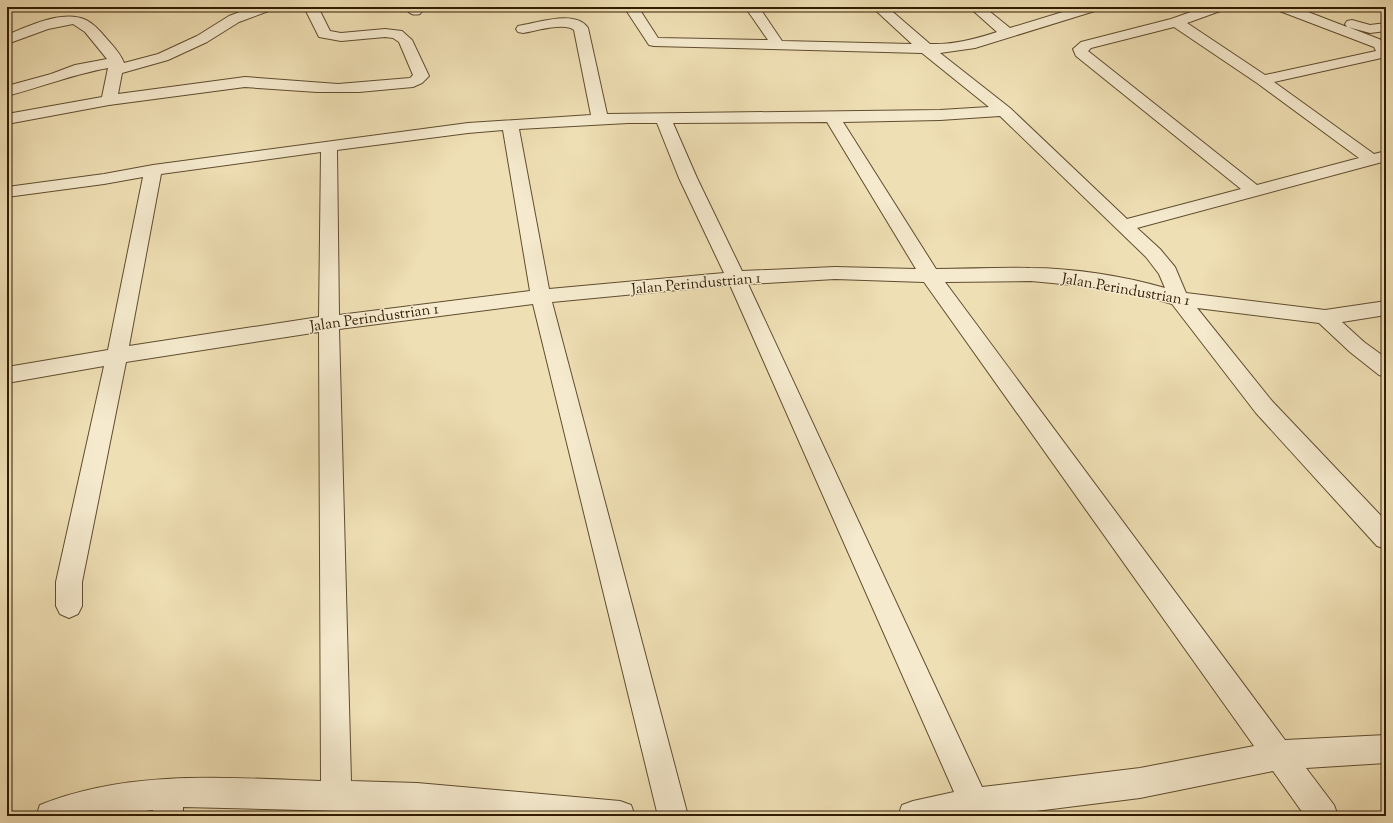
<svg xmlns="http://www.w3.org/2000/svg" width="1393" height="823" font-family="'Sorts Mill Goudy',serif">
<rect width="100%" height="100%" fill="#efdfb4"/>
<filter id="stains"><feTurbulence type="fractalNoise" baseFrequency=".005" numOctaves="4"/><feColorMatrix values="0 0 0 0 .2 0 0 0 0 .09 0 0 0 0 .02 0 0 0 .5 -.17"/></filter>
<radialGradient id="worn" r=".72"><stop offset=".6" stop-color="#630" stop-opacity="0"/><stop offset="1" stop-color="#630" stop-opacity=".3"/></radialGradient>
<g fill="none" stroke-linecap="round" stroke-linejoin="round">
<g stroke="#604d2f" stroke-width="2">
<path id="street" d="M253 7H273L271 10 239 22 207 42 168 60 122 73 118 94 245 77 338 84 410 78 413 75 399 42 393 38 385 37 341 41 319 37 304 7H318L330 31 341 33 385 29 402 31 412 40 429 76 422 83 413 87 359 92H317L245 87 109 105 7 124V114L102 97 108 68C74 74 41 87 7 96V86L51 74 75 65 107 59 85 32 73 24 48 29 7 44V35C28 26 64 9 86 20 94 24 101 32 106 38 113 46 121 54 124 63L158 54 197 36 229 16Z
M404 7H419L422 11 420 14C412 16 409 13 404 7Z
M624 7H638L658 38 768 40 745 7H759L782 41 912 44 872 7H887L930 44C953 45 975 39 997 32L969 7H984L1010 28 1079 7H1100L1098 10 975 48 940 53 1010 108 1127 219 1241 189 1076 56 1073 49 1081 42 1171 19 1205 7H1225L1223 10 1187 23 1265 75 1376 51 1374 47 1277 10 1275 7H1295L1347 27 1345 24 1347 21 1352 20 1370 25 1386 23V31L1370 33 1348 27 1384 41 1386 44V57L1274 82 1374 154 1386 151V161L1137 228 1160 249 1175 267 1186 293 1325 310 1386 301V315L1342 322 1364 342 1386 358V377L1379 375 1350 352 1319 323 1197 308 1272 401 1386 521V549L1377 546 1256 413 1172 304 1141 295 1094 287 1031 281 945 282 1285 740 1386 735V763L1306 768 1334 805 1338 816H1305L1273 771 1140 798 995 816H898L902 805 913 801 954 792 730 285 552 302 688 816H658L533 304 339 329 351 781 417 783 620 801 631 805 635 816H451L417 813 183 807V816H153V810L106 816H36L40 805C129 769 227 778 321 781L319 332 126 362 82 582V606L78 614 69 618 60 614 56 606V582L104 366 7 383V367L108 350 143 177 104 184 7 197V187L104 174 153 165 468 123 591 115 574 30C565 22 535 31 523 33L518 32 516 29 518 26 523 25C541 22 576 10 588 28L607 114 940 110 989 107 922 53 654 46 649 45ZM1174 27 1257 83 1359 158 1257 185 1088 51 1091 48ZM1000 116 1146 257 1159 274 1165 288C1124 276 1073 268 1030 268 998 267 967 269 936 269L843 122 940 120ZM827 122 916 269 835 267 742 271 697 178 673 123ZM628 123H657L679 178 724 273 549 289 519 129ZM503 130 530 291 339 315 337 150 468 133ZM321 152 319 317 129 346 161 174ZM835 279 924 282 1254 746 1140 768 982 787 748 284Z"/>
</g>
<use href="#street" fill="#f5eace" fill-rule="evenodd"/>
</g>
<g text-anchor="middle" stroke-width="3" stroke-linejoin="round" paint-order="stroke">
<g font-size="15" fill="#311c03" stroke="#f5eace">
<text transform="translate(696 283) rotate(-5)" y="5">Jalan Perindustrian 1</text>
<text transform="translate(1126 289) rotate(10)" y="5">Jalan Perindustrian 1</text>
<text transform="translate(374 317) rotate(-8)" y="5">Jalan Perindustrian 1</text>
</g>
</g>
<rect width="1393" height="823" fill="none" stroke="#efdfb4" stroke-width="24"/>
<rect x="8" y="8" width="1377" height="807" fill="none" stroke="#311c03" stroke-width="2"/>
<rect x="12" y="12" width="1369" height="799" fill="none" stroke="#311c03"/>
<rect width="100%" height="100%" filter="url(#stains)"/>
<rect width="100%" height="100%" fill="url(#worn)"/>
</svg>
